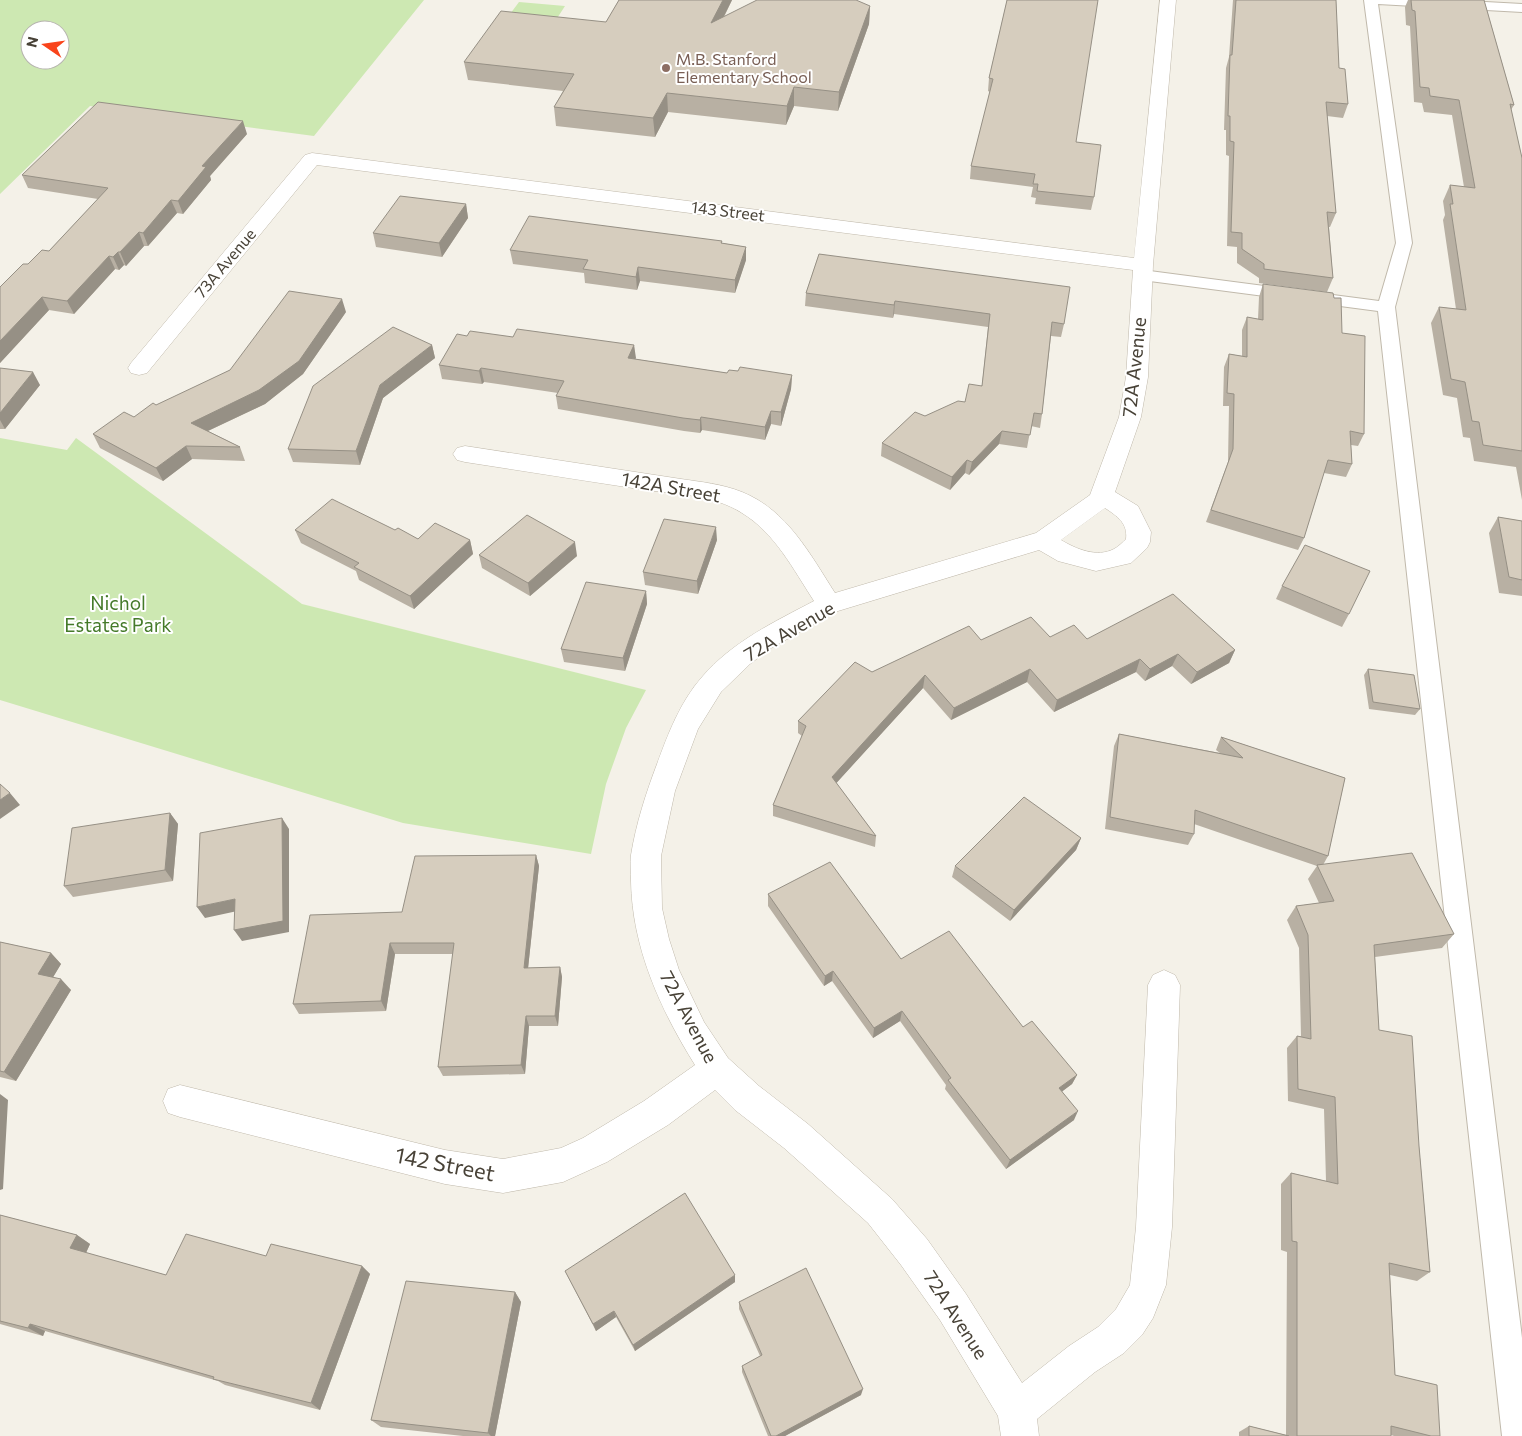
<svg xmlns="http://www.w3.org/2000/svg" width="1522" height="1436" font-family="Commissioner,sans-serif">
<rect width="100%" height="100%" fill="#f4f1e8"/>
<path fill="#cde8b2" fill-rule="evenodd" d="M0 0H424L314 136 90 106 0 194ZM30 30H60V60H30Z
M519 2 565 6 554 23 507 18Z
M0 438 67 450 76 438 302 604 646 690 626 728 606 784 591 854 403 823 0 700Z"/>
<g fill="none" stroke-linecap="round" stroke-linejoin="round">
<g stroke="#c0b9ab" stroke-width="2">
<path id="lane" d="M1364 0H1449L1522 4V12L1378 4 1412 243 1395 307 1522 1338V1436H1502L1378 311 1142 280 1136 279 1134 275 1136 271 1142 270 1379 301 1396 243Z"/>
</g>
<g stroke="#c0b9ab" stroke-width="1">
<path id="street" d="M1160 0H1176L1153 265 1148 377 1141 417 1115 492 1138 506 1151 532 1150 542 1147 548 1131 563 1096 571 1058 561 1039 550 838 611 771 648 750 664 721 692 698 729 675 791 661 856 662 908 669 939 679 970 704 1022 728 1058 759 1086 808 1124 892 1199 927 1239 966 1294 1022 1383 1069 1346 1098 1327 1116 1309 1130 1285 1136 1227 1148 985 1153 975 1164 970 1175 975 1180 985 1172 1227 1166 1285 1153 1318 1142 1335 1124 1353 1095 1372 1037 1419 1039 1436H1001L998 1416 940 1320 901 1265 868 1223 784 1148 735 1110 715 1090 668 1125 607 1162 563 1182 503 1193 445 1184 180 1117 168 1113 163 1101 168 1089 180 1085 445 1150 503 1159 561 1148 583 1138 644 1101 695 1065C660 1009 632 947 631 881 631 873 630 863 631 855 636 824 646 793 657 764 668 734 680 702 702 677 732 642 774 622 814 601 793 569 775 533 742 513 713 494 672 494 639 489 581 480 523 471 465 462L457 460 453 454 457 448 465 446 681 479C701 482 722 484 742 492 787 510 810 554 835 593L1036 533 1090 495 1119 417 1126 377 1133 270 317 165 147 373 139 375 131 373 128 368 131 363 305 155 312 153 1134 258ZM1105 508C1117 516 1128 523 1126 539 1123 542 1118 547 1114 549 1097 558 1076 549 1061 540Z"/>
</g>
<use href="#lane" fill="#fff" fill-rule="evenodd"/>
<use href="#street" fill="#fff" fill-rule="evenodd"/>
</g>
<path fill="#b8b0a3" d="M619 0H732L724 17 870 6 869 24 838 111 794 106 786 125 668 112 655 137 556 126 554 107 563 91 468 80 464 62 606 22Z
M1007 0 1076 142 1094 197 1091 210 1035 204 1036 198 1031 197 1033 187 970 179 971 166 990 92 988 91 989 78Z
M1233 0H1336L1339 68 1348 104 1343 118 1327 116 1336 213 1330 227H1329L1333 278 1327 292 1259 283V278L1237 263V247L1227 246 1229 156 1226 155V130H1224L1226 68 1229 57Z
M1408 0H1484L1514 105 1511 110 1522 158V500L1516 467 1474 461 1470 438 1463 437 1457 398 1443 395 1431 323 1439 307 1456 309 1443 220 1445 215 1443 201 1450 185 1464 187 1452 115 1424 112 1422 103 1414 102 1410 26 1406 25 1405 7Z
M247 134 210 176 211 180 183 214 177 213 148 246H144L126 266 124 265 119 270 115 269 74 314 49 310 0 363V287L28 264 49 251 98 199 28 188 22 175Z
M466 204 468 218 442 257 376 247 373 233Z
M722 241V243L746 247V260L735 293 640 281 637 290 585 283 584 273 513 264 510 250Z
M819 254 1064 324 1061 337 1051 336 1042 414 1040 428 1031 426 1027 448 999 444 969 475 965 473 950 490 881 456 882 443 925 416 965 402 982 385 988 327 894 314 893 318 805 306 806 293Z
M1263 284 1334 298 1364 434 1358 446 1351 445 1352 464 1346 477 1324 473 1304 538 1298 550 1206 522 1228 462 1229 406H1223L1224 367 1229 354 1242 356V330L1247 317 1258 319 1259 297Z
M346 312 303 374 265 404 208 431 240 447 245 461 192 459 163 481 100 448 93 434 134 417 230 370Z
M467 336 513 337 634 345 635 359 727 373 738 371 792 375 791 389 781 426 771 424 765 440 702 430 700 433 684 431 558 409 556 396 558 393 484 382 482 384 442 379 439 365Z
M432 345 435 358 383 398 360 465 293 462 288 449Z
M0 368 40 385 5 429H0Z
M1498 517 1522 521V596L1499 593 1489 533Z
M295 530H395L418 539 470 540 473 554 414 609 359 580 356 571 301 543Z
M717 540 698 594 645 585 643 572Z
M479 555 577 556 530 596 482 568Z
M1282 586 1349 614 1342 627 1276 599Z
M646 591 647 604 625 671 564 662 561 649Z
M1050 637 1235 650 1229 663 1191 684 1172 666 1145 681 1136 672 1054 712 1027 682 951 720 923 688 836 783 876 836 875 847 773 816V805L802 736 798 733V721L872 672 981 640Z
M1368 669 1420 709 1415 715 1369 709 1364 675Z
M1119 734 1220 753 1216 750 1221 737 1345 778 1328 856 1323 865 1454 934 1442 948 1375 957 1379 1030 1419 1146 1430 1272 1417 1281 1390 1275 1395 1375 1440 1436H1394L1391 1435V1436H1239V1432L1249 1426 1286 1435 1287 1252 1281 1250V1184L1291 1173 1326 1181 1324 1109 1288 1101 1287 1048 1297 1036H1301L1299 948 1287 920 1296 906 1319 903 1308 879 1317 866 1194 824V834L1188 845 1105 829 1114 746Z
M170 813 178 824 173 881 73 897 64 886Z
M1081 838 1076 850 1010 921 952 877 955 866Z
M536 855 539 866 528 968 560 967 562 977 558 1026H529L525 1074 443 1076 438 1067 453 954H395L386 1011 299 1014 293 1004 402 912Z
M768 894 901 959 1023 1027 1077 1075 1072 1084 1062 1091 1074 1120 1006 1169 945 1089 946 1085 900 1021 873 1038 832 981 824 986 768 906Z
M0 942 51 953 61 964 53 977 71 990 16 1081 0 1077Z
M0 1215 77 1235 90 1244 86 1253 166 1275 266 1256 362 1266 370 1274 320 1410 225 1385 218 1381 45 1331 43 1336 0 1324Z
M565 1271 735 1282 635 1351 616 1317 596 1331Z
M515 1292 521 1302 495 1436H463L381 1427 371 1420Z
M739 1302 861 1395 785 1436H768L742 1372V1366L760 1356 739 1309Z"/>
<path fill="#969085" d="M723 0H732L711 42V23Z
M870 6 869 24 838 111 839 92Z
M794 87V106L786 125 787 106Z
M667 93 668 112 655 137 653 118Z
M243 121 247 134 210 176 211 180 183 214 178 201 202 166Z
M171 200 177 213 148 246 143 233Z
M466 204 468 218 442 257 439 243Z
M139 232 144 246 126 266 120 252Z
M746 247V260L735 293V280Z
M118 252 124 265 119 270 113 257Z
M109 256 115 269 74 314 67 301Z
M638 267 640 281 637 290 636 277Z
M42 297 49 310 0 363V341Z
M342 299 346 312 303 374 265 404 197 436 191 423Z
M895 301 894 314 893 318 894 305Z
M432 345 435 358 383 398 360 465 356 451 380 385Z
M634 345 636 358 629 371 628 358Z
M481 368 484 382 482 384 479 371Z
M33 372 40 385 5 429 0 420V413Z
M792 375 791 389 781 426V412Z
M771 411V424L765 440V427Z
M701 417 702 430 700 433V420Z
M1002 431 999 444 969 475 972 462Z
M186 446 192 459 163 481 156 468Z
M967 460 965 473 950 490 952 477Z
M716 527 717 540 698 594 697 581Z
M470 540 473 554 414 609 410 596Z
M575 542 577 556 530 596 528 583Z
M646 591 647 604 625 671 623 658Z
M1235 650 1229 663 1191 684 1197 672Z
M1178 654 1172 666 1145 681 1150 669Z
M1140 659 1136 672 1054 712 1057 700Z
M1030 669 1027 682 951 720 954 708Z
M925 675 923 688 831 789 832 777Z
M10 793 20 805 0 819V800Z
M170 813 178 824 173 881 165 870Z
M282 818 289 829V932L242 941 234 930Z
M1081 838 1076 850 1010 921 1014 910Z
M536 855 539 866 527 978 524 968Z
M235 899 242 910 205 918 197 907Z
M390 943 395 954 386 1011 381 1001Z
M51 953 61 964 49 984 38 974Z
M560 967 562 977 558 1026 555 1016Z
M833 971 832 981 824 986 825 976Z
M61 979 71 990 16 1081 4 1072Z
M902 1011 900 1021 873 1038 874 1028Z
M526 1016 529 1026 525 1074 521 1065Z
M1077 1075 1072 1084 1055 1097 1059 1088Z
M0 1094 8 1100 3 1189 0 1190Z
M1078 1111 1074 1120 1006 1169 1010 1160Z
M77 1235 90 1244 84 1257 70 1248Z
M362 1266 370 1274 320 1410 311 1403Z
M735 1275V1282L635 1351 633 1345Z
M515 1292 521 1302 495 1436H491L488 1433Z
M614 1311 616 1317 596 1331 593 1324Z
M30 1324 45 1331 43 1336 28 1328Z
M863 1389 861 1395 785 1436H776Z"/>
<path fill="#d6cdbe" stroke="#969085" d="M619 0H723L711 23 757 0H856L870 6 839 92 794 87 787 106 667 93 653 118 554 107 574 74 464 62 501 11 606 22Z
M1007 0H1098L1076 142 1101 145 1094 197 1037 191 1038 184H1033L1035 174 971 166 993 79 989 78Z
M1236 0H1336L1339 68 1345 69 1348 104 1326 102 1336 213 1327 212 1333 278 1264 269V264L1242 249V233L1231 232 1234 142 1230 141V116H1228L1230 55H1232Z
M1411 0H1484L1514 105 1510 104 1522 158V451L1483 445 1479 422 1472 421 1465 382 1451 379 1439 307 1466 310 1450 204H1453L1450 185 1475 188 1459 100 1430 96 1429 88 1420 87 1415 11 1412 10Z
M98 102 243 121 202 166 206 167 178 201 171 200 143 233 139 232 120 252H118L113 257 109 256 67 301 42 297 0 341V287L23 264H28L42 250 49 251 108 188 22 175Z
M400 196 466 204 439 243 373 233Z
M529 216 722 241 721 243 746 247 735 280 638 267 636 277 583 269 588 260 510 250Z
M819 254 1070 287 1064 324 1052 322 1042 414 1034 413 1030 435 1002 431 972 462 967 460 952 477 882 443 915 412 925 416 958 401 965 402 969 384 982 386 990 314 895 301 894 305 806 293Z
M1263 284 1333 293 1334 298H1341L1342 333 1365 336 1364 434 1350 431 1352 464 1328 460 1304 538 1211 510 1233 449 1234 394 1227 393 1229 354 1247 357V317L1263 320Z
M289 291 342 299 299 361 259 390 191 423 240 447 186 446 156 468 93 434 124 412 134 417 153 403 156 405 230 370Z
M393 327 432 345 380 385 356 451 288 449 313 386Z
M517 329 634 345 628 358 727 373 729 370 738 371 740 367 792 375 781 412 771 411 765 427 701 417 700 420 683 418 556 396 564 381 481 368 479 371 439 365 457 334 467 336 470 331 513 337Z
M0 368 33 372 0 413Z
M332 499 395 530 398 528 418 539 435 523 470 540 410 596 354 567 359 563 295 530Z
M527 515 575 542 528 583 479 555Z
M1498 517 1522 521V580L1509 577Z
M664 519 716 527 697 581 643 572Z
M1305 545 1370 571 1349 614 1282 586Z
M586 582 646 591 623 658 561 649Z
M1173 594 1235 650 1197 672 1178 654 1150 669 1140 659 1057 700 1030 669 954 708 925 675 832 777 876 836 773 805 806 726 798 721 855 662 872 672 969 626 981 640 1031 617 1050 637 1074 625 1087 639Z
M1368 669 1414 675 1420 709 1373 702Z
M1119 734 1243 758 1221 737 1345 778 1328 856 1195 810 1194 834 1110 817Z
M0 784 10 793 0 800Z
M1024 797 1081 838 1014 910 955 866Z
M170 813 165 870 64 886 72 828Z
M282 818 283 921 234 930 235 899 197 907 200 833Z
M1412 853 1454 934 1374 945 1379 1030 1412 1036 1419 1146 1430 1272 1389 1263 1395 1375 1437 1385 1440 1436H1431L1391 1426V1436H1297V1242L1292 1241 1291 1173 1338 1184 1335 1097 1298 1089 1297 1036 1311 1039 1308 935 1296 906 1334 901 1317 865Z
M536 855 524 968 560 967 555 1016H526L521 1065 438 1067 454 943H390L381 1001 293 1004 310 915 402 912 415 856Z
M830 862 901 959 949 931 1023 1027 1032 1021 1077 1075 1059 1088 1078 1111 1010 1160 948 1080 951 1078 902 1011 874 1028 833 971 825 976 768 894Z
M0 942 51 953 38 974 61 979 4 1072 0 1071Z
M685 1193 735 1275 633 1345 614 1311 593 1324 565 1271Z
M0 1215 77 1235 70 1248 166 1275 186 1234 266 1256 271 1244 362 1266 311 1403 213 1379 214 1377 30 1324 28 1328 0 1321Z
M806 1268 863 1389 776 1436H771L742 1366 762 1355 739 1302Z
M406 1281 515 1292 488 1433 371 1420Z
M1249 1426 1289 1436H1249Z"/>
<circle fill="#8d6e63" stroke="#fff" stroke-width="2" cx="666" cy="68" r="5"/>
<g text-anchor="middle" stroke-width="4" stroke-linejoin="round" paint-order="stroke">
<g font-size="16" fill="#785e54" stroke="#fff" text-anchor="start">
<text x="676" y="65">M.B. Stanford<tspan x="676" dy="18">Elementary School</tspan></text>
</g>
<g font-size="16" fill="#484237" stroke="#fff">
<text transform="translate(728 211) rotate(7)" y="6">143 Street</text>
<text transform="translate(225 263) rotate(-50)" y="6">73A Avenue</text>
</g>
<g font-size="19" fill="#484237" stroke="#fff">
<text transform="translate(1134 367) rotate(-84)" y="7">72A Avenue</text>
<text transform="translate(671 487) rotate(10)" y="7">142A Street</text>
<text transform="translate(789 631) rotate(-30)" y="7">72A Avenue</text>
<text transform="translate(689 1017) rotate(62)" y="7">72A Avenue</text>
<text transform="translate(956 1315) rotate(57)" y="7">72A Avenue</text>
</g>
<g font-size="19" fill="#457a2a" stroke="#fff">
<text x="118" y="610">Nichol<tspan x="118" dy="22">Estates Park</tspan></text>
</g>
<g font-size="22" fill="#484237" stroke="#fff">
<text transform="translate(445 1164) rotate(11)" y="8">142 Street</text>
</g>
</g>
<g transform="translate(45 45) rotate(283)"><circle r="24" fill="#ffffff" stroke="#b6b3af"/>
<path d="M0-4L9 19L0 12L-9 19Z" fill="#f9441b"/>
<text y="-8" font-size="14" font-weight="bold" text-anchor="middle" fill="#484237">N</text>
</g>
</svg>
